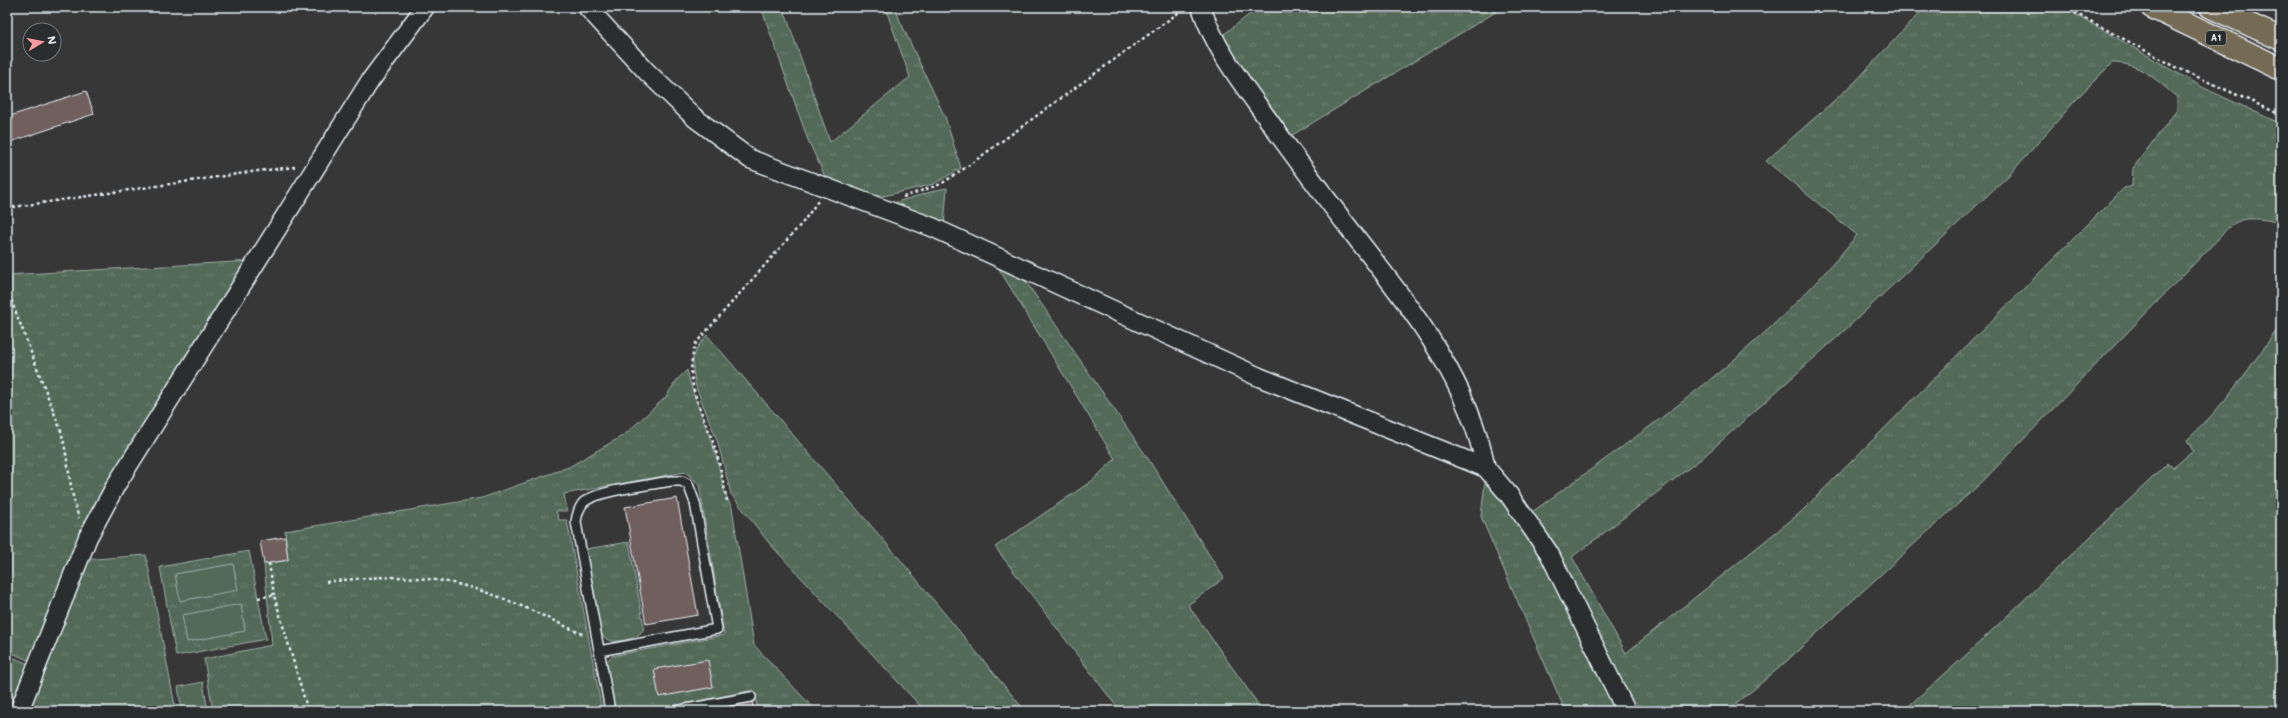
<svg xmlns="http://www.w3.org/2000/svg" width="2288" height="718" font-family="Mali,sans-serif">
<defs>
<pattern id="grass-tufts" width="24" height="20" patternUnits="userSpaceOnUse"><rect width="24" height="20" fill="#536b59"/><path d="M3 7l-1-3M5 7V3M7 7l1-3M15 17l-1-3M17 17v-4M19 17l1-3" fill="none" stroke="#6c8172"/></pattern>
</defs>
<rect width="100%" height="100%" fill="#383737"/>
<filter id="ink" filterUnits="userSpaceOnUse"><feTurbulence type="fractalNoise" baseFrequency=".025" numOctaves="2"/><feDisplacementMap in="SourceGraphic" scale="8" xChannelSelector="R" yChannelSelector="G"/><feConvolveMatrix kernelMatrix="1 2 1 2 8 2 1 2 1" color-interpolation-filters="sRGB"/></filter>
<g filter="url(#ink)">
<path fill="url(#grass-tufts)" stroke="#9eaea8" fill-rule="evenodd" d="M761 7H783L830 142 910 77 885 7H895L900 21 945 117 961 168 934 184 875 198 828 183 808 140Z
M1259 7H1504L1289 137 1232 54 1223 35Z
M1925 7H2063L2202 87 2281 124V223C2257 218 2237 213 2221 236L1983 481 1780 667 1728 711H1633L1556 552 1532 512C1647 429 1768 347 1857 235L1766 161 1855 82ZM2112 63C2142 63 2155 80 2177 97V110L2133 168 2132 186 2124 188 1801 512 1626 653 1572 557 1701 459 1843 332 2010 174 2083 92Z
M947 188 944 227 890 204 941 189Z
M252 261 160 405 33 662 7 651V275Z
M996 264 1022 276 1143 451 1224 578 1188 605 1263 711H1120L995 547 1093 480 1115 459Z
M2281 324V711H1903L1965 656 2168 463 2173 468 2193 451 2187 440C2224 407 2252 364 2281 324Z
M707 335 898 557 1025 711H925L769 543 731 494 718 443 696 387 693 370V358L698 346Z
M687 370C693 399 706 424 715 452 721 472 722 490 732 508L754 645 816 711H758L754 690 646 711H615L606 662 612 656 724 635 699 484 685 472 564 494 567 511H556L559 520H567L602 711H389L387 704 346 711H213L204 659 272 645 264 564 288 560 285 531 482 498 569 467 624 435 666 397 676 381Z
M1485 482 1504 499 1528 533 1618 711H1557L1564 708 1481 517Z
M629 542 644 627C642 638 621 642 611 641 606 640 604 637 601 633L586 549Z
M249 551 266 639 176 656 160 567Z
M146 555 176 711H26L83 560Z"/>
<path fill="#536b59" stroke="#9eaea8" d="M233 564 238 590 180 601 175 574Z
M241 604 245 631 187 642 182 615Z
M7 655 31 665 13 711H7Z
M203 682 208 711H182L178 687Z"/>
<path fill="#705e5d" stroke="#e8f1f8" d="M86 91 94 114 7 143V117Z
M677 498 698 615 646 624 625 507Z
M285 537 288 560 264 564 260 541Z
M708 660 713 687 659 697 654 669Z
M752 701 754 711H716L715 708Z"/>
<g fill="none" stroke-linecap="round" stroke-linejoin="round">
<g stroke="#e8f1f8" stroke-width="12">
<path id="service" d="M599 651 717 629 695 503 688 484 681 481H671C651 485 599 490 584 502 579 507 577 515 576 522L610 711
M676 711 751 697"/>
</g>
<g stroke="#e8f1f8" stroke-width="21">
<path id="minor" d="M587 7 647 72 695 118 750 159 932 227 1259 377 1486 468 1509 495 1549 553 1626 711
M1201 7C1215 49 1241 82 1267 118 1295 158 1325 197 1355 236 1410 307 1468 378 1486 468
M19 711 88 537 116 485 370 81 425 7"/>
</g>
<g stroke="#e8f1f8" stroke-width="25">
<path id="motorway" d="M2152 7 2281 69
M2211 7 2281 39"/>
</g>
<path stroke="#e8f1f8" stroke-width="2.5" stroke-dasharray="3 3" stroke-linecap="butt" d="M2064 7 2176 67 2281 115
M903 197 941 184 965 168 1185 8
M7 208 258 171 295 167
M7 289 61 431C69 460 69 490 79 518
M727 501C723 482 720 463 714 445 702 409 682 381 696 343L803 222 818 201
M269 563 274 595
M326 582C360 578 393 575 427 579 481 584 535 612 584 635
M258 598 274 595 308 711"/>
<use href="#service" stroke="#2a2d2e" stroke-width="9"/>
<use href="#minor" stroke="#2a2d2e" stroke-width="18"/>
<use href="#motorway" stroke="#746b52" stroke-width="22"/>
</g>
</g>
<g text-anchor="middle" stroke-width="4" stroke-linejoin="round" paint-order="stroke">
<rect fill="#2a2d2e" stroke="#afb6bb" stroke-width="1" x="2206" y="31" width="20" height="14" rx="3"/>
<g font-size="9" font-weight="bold" fill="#e8f1f8">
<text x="2216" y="41">A1</text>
</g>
</g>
<rect width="2288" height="718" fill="none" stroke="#2a2d2e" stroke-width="24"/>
<rect x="12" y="12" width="2264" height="694" fill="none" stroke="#e8f1f8" stroke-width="1.5" filter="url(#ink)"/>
<g transform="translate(42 42) rotate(80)"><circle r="19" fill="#2a2d2e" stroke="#767b7f"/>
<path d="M0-3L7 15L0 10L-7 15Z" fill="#ff9aa2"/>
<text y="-6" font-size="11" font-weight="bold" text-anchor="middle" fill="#e8f1f8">N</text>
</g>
</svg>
